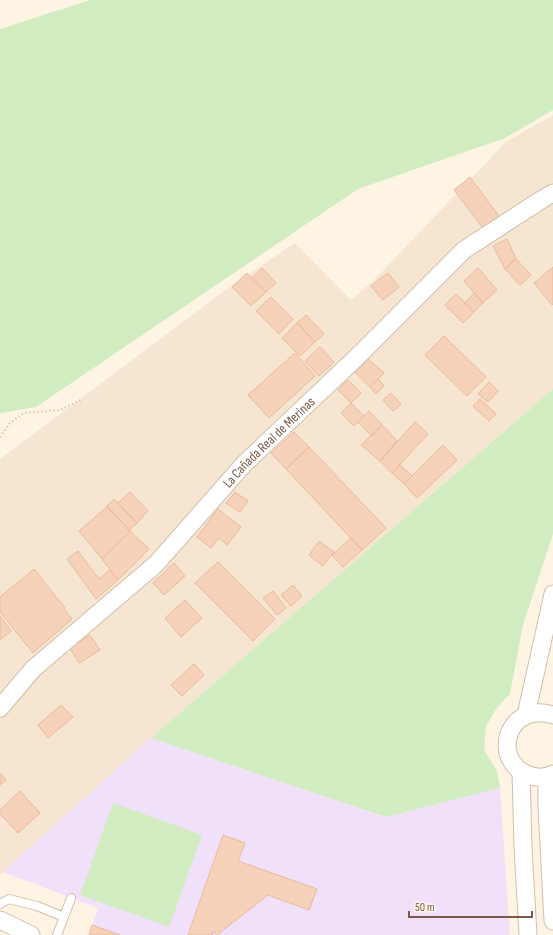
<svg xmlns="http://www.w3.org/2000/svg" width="553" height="935" font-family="'Sofia Sans Condensed',sans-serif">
<rect width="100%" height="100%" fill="#fef4e4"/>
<path fill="#f6e6d1" d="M553 115V389L151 738 0 875V459L227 289 295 243 351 300 372 282 506 142Z"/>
<path fill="#f1e0fa" d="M151 738 385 817 500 788 510 935H89L98 908 3 872Z"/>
<path fill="#d2ecc1" d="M90 0H553V110L505 138 358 189 36 407 0 413V29Z
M553 389V534L523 625 510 694 496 709 486 726 484 750 497 771 500 788 386 817 151 738Z
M113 803 202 835 169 927 80 895Z"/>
<path fill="#f5d2b9" stroke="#e9b999" d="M470 177 499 216 483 228 454 190Z
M507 239 516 259 505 269 493 246Z
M516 259 531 275 520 285 505 269Z
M553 267V304L552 305 534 283Z
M262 268 276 283 266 292 252 278Z
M478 268 497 290 483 303 464 281Z
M247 273 266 292 251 306 232 287Z
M388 273 399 287 383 300 371 286Z
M474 293 483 303 474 312 465 303Z
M456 294 474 312 463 323 445 305Z
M271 297 293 319 279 334 256 311Z
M306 315 324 334 315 342 297 323Z
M297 323 315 342 300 356 282 338Z
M444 336 486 377 467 396 425 355Z
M320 347 334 362 319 376 305 361Z
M295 353 315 376 269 418 248 395Z
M368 359 384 373 370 387 355 372Z
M378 379 384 386 376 394 370 387Z
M348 380 361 393 351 403 338 390Z
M489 382 498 391 488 402 478 394Z
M391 393 401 404 393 411 383 400Z
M480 399 496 414 489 421 473 406Z
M351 403 364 416 354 426 341 413Z
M369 411 382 425 372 436 358 422Z
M415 422 428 434 392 473 380 461Z
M382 425 397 441 380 461 361 445Z
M294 432 309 447 286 469 271 453Z
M443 445 457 460 417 498 404 484Z
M309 447 386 528 362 550 286 469Z
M400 465 412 476 404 484 392 473Z
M130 492 148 511 137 523 118 503Z
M235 492 248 501 240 512 226 503Z
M114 499 137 523 129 530 107 506Z
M107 507 130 531 102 559 79 531Z
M218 509 241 527 227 545 219 538 211 548 197 537Z
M130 531 149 549 118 580 102 559Z
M351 538 362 550 343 567 332 555Z
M319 541 334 552 323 566 309 555Z
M78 551 99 579 110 570 118 580 96 599 67 559Z
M218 562 275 619 253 641 195 583Z
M174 563 185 576 164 595 153 583Z
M34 569 65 608 64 609 72 619 33 653 0 612V597Z
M293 585 302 596 291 606 281 595Z
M273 591 286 608 277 615 263 598Z
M185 600 202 618 181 637 165 618Z
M0 616 11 631 0 640Z
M90 635 100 650 79 663 70 648Z
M194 664 204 675 182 696 171 685Z
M61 705 73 717 48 738 38 725Z
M0 773 6 780 0 785Z
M20 791 40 813 18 833 0 814V810Z
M223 835 245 843 238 861 317 889 309 910 268 895 217 935 213 931 212 935H188Z
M92 925 120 935H89Z"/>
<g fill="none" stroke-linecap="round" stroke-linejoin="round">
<g stroke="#d2beab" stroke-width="10">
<path id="lane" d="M0 904 9 899 37 906 64 917 57 935
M64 917 71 898"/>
</g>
<g stroke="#d2beab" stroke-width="19">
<g id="street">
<path id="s1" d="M0 708 33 669 156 564 244 464 356 358 464 250 541 200 553 193"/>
<path d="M526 715 553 594"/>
<path d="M553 715C509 701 490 757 526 774 535 778 545 778 553 774"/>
<path d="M521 771 523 847 528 935"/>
<path d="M548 776 547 787V808L553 921"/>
<path d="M0 920 31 935"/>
</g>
</g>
<path stroke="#dab69c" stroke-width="2.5" stroke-dasharray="1 3" stroke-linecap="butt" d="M0 437 10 423 24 413 60 410 81 400"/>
<use href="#lane" stroke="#fff" stroke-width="8"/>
<use href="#street" stroke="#fff" stroke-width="17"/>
</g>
<g text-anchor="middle" stroke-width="3" stroke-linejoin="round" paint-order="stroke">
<g font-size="14" fill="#785a47" stroke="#fff8eb">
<text dy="5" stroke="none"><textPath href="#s1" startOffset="379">La Cañada Real de Merinas</textPath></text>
</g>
</g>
<path d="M409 911v6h123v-6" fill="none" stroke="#785a47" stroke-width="2"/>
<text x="415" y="911" font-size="12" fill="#785a47" stroke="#fff8eb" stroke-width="3" paint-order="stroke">50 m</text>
</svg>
